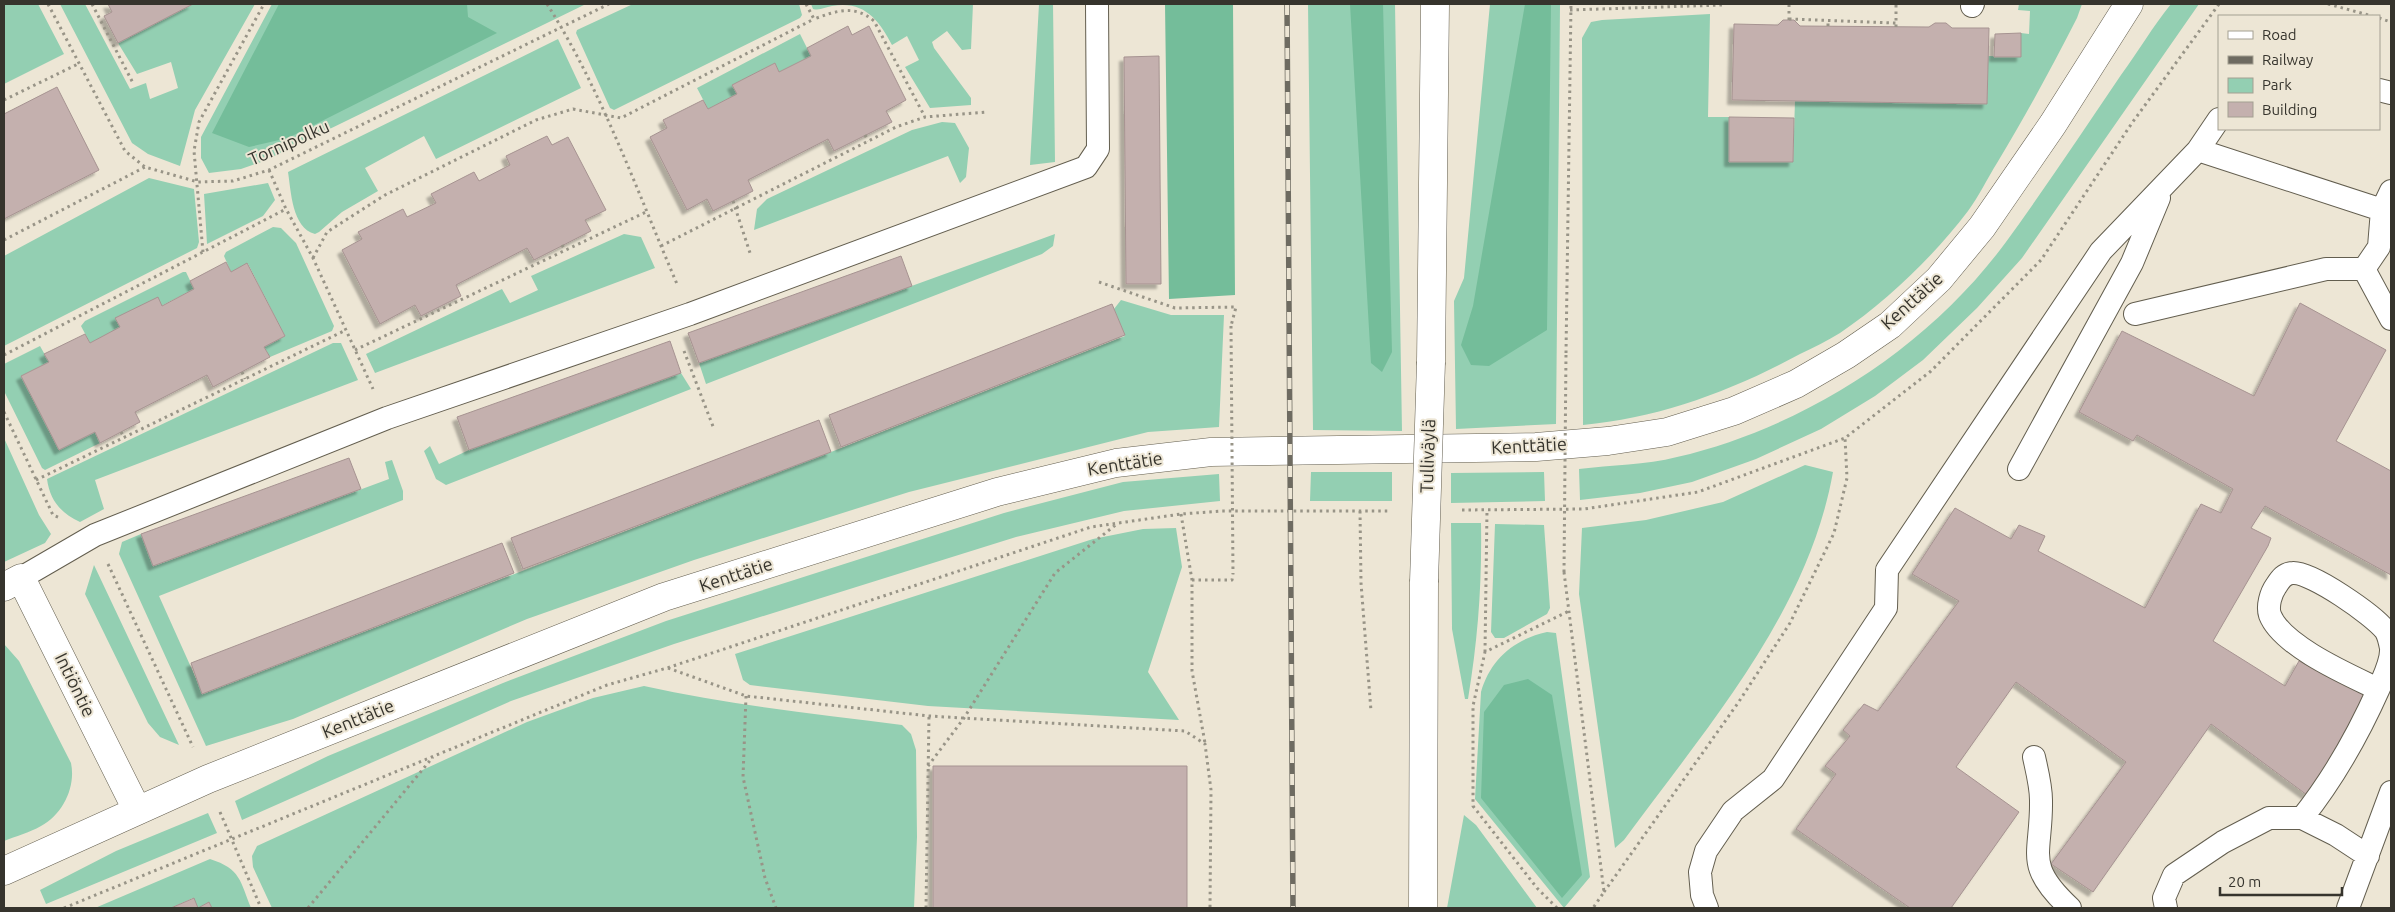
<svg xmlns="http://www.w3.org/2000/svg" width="2395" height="912" font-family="Ubuntu,sans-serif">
<defs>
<filter id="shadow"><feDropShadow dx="-4.5" dy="4.5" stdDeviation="1" flood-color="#0004"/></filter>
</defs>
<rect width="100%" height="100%" fill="#ede6d5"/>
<path fill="#93cfb2" d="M4 4H38L64 54 4 84Z
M60 4H85L130 89 146 83 150 99 178 88 171 62 137 74 118 43 193 4H255L195 110 180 166 148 154 132 143Z
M272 4H586L264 161 241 169 209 173 201 158V137Z
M633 4H799L802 15 800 18 614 110 610 108 576 33 577 30Z
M811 4H973L971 49 962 50 947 31 932 42 934 48 971 98V105L930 108 905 67 919 60 907 36 892 45C879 20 864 0 832 6 825 7 820 11 813 9Z
M1039 4H1053L1055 162 1030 165Z
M1308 4H1395L1402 431 1313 430Z
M1490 4H1560L1556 424 1456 429 1454 301 1464 278Z
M2019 4H2082L2077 18C2052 67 2026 115 1997 163 1987 179 1979 196 1968 211 1933 257 1887 301 1840 333 1827 341 1813 348 1800 354 1732 391 1659 418 1583 425L1582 38 1591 22 1602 20 1710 14 1708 117H1729V162H1793L1795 101 1987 104 1988 56 2021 57V33L2029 34 2030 11 2018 10Z
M2171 4H2199L2022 258 1977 308 1923 360 1875 396 1821 429 1756 459 1692 482 1640 493 1580 500 1579 469C1611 465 1646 465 1677 457 1805 427 1928 348 2006 242 2046 187 2083 131 2121 75 2138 52 2153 26 2171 4Z
M800 34 811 56 779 72 775 63 732 85 737 94 708 109 697 88Z
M558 39 581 88 436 159 424 136 365 168 378 191 342 212 319 232 315 234C292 228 291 191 288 172Z
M942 122 955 123 969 148 966 177 960 183 948 156 754 230 757 209 767 199 912 130Z
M149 178 194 189 199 242 197 248 4 346V256Z
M268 183 275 200 263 216 207 244 204 194Z
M273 227 281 228 296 243 334 326 332 331 270 357 264 347 285 336 248 264 231 272 224 256 226 252Z
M624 234 641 237 655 268 375 373 366 354 502 289 510 303 538 290 531 276Z
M1055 234 1053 246 1042 254 706 384 699 363Z
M183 272H186L194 289 90 343 81 326 85 321Z
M1121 300 1171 315H1224L1219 427 1148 432 909 492 694 560 527 619 293 719 206 746 119 554 122 542 141 534 154 566 389 479 385 462 392 460 403 491V500L159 596 203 694 831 452 1125 336 1114 309Z
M333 343H341L358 380 95 480 104 509 80 522C61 513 50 501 47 479Z
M40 346 49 362 21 376 59 450 95 432 100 443 45 470 42 468 4 391V364Z
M681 373 691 389 446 485 436 479 424 451 430 446 439 464 469 450Z
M4 438 39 515 51 534 45 543 4 562Z
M1805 465 1833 472C1808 613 1706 728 1624 840L1615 848 1579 594 1582 528 1646 520 1723 502Z
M1311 472H1392V501H1310Z
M1544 472 1545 501 1451 503V473Z
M1219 474 1220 501 1124 511 1016 537 674 644 511 701 242 820 235 801 328 756 503 683 666 621 1004 513 1123 482Z
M1451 523H1481C1482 585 1478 638 1468 699H1465L1452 629Z
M1495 524 1544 525 1550 608 1547 614 1504 638H1495L1491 632Z
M1176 528 1182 567 1148 672 1179 720 928 706 750 685 743 680 735 654 1093 539 1143 529Z
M94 565 179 745 160 737 148 723 85 594Z
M1547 632 1556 633 1590 877 1564 908 1475 799 1481 692C1490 660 1514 639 1547 632Z
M4 644 19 661 71 763C76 787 63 814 41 826 29 833 16 836 4 841Z
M644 686C729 705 815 714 902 725L911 734 916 750 917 837 914 908H272L253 867 252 856 257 846 527 722 593 698Z
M208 813 217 833 46 904 40 890 116 851Z
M1464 815 1476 825 1537 908H1447Z
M210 859C241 869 240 881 251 908H212L209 902 198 908 193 898 171 908H95Z"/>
<path fill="#74bd9a" d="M279 4H467L468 17 497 33 288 138 249 147 212 133Z
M1165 4H1233L1235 295 1169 299Z
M1350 4H1383L1392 352 1382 372 1371 363Z
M1525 4H1551L1547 330 1489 366 1471 365 1461 345 1473 306Z
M1528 679 1552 695 1582 875 1562 898 1481 798 1484 712 1504 685Z"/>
<path fill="#c4b0ae" stroke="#a69391" filter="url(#shadow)" d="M108 4H193L118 43 104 16 112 12Z
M1783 20H1794L1800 26 1929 27 1935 23H1946L1952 28H1989L1987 104 1732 100 1734 24 1778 25Z
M848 26 852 35 869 26 906 100 886 111 892 122 834 151 828 139 748 180 753 191 713 211 707 199 687 210 650 137 667 128 663 120 703 100 708 109 737 94 732 85 775 63 779 72 811 56 807 48Z
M2021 33V57H1994L1995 34Z
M1159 56 1161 284H1126L1124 57Z
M57 87 99 170 4 219V114Z
M1729 117 1794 118 1793 162H1729Z
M547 136 552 145 568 137 606 210 585 220 591 231 534 260 527 248 456 285 461 296 421 316 415 305 380 324 342 250 362 239 358 232 403 209 407 217 436 203 431 194 474 172 479 181 510 165 506 156Z
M901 256 912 286 699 363 688 333Z
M226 262 231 272 247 263 285 336 264 347 270 357 213 387 207 375 135 412 140 422 100 443 95 432 59 450 21 376 49 362 44 354 85 334 90 343 120 327 115 318 158 297 162 306 194 289 190 281Z
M2300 303 2386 350 2336 441 2391 471V575L2265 506 2251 528 2271 538 2268 546 2213 641 2285 686 2299 661 2369 697 2307 795 2211 724 2093 892 2051 864 2126 762 2016 682 1956 767 2019 812 1951 908H1910L1796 829 1836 774 1825 766 1850 736 1843 730 1864 704 1878 711 1959 601 1912 574 1955 508 2011 539 2019 525 2045 536 2038 551 2145 608 2201 504 2221 513 2233 489 2137 435 2133 441 2079 412 2122 331 2254 396Z
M1112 304 1125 335 841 447 829 415Z
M670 341 681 373 469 450 457 417Z
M819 420 831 452 523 569 511 538Z
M349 458 361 489 153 566 141 534Z
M502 543 514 573 202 694 191 663Z
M933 766H1187V908H933Z
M194 898 198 908 209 902 212 908H171Z"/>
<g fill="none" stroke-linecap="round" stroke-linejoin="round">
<g stroke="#635e4f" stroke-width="24">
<path id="service" d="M1972 6 1973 4
M2379 90 2391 93
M2198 150 2219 119
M2391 191 2382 210 2379 247 2364 269 2391 319
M2135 314 2326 269H2364
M2019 469 2132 263 2159 198
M21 578 95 535 387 418 690 314 1086 167 1098 149 1097 4
M2034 757C2037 771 2041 786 2041 800 2042 855 2023 864 2070 908
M2302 818C2334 778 2358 735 2379 688 2384 676 2392 661 2391 648 2390 643 2388 634 2385 630 2373 615 2312 572 2293 573 2284 573 2280 580 2276 586 2271 593 2267 606 2270 615 2282 646 2349 675 2378 689
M1707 908 1702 895 1700 872 1706 851 1733 811 1773 779 1886 608 1887 570 2101 251 2198 150 2382 210 2391 218
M2166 908 2164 898 2174 875 2223 842 2269 818H2302L2336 835 2368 856
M2348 908 2391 792"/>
</g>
<g stroke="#635e4f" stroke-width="29">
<path id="minor" d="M4 587 21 578 137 810
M4 871 208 779 664 597 997 492 1116 463 1211 452 1536 447 1608 441 1667 432 1734 411 1796 384 1846 355 1890 325 1939 279 1982 227 2053 124 2129 4"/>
</g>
<g stroke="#635e4f" stroke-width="29">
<path id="secondary" d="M1431 362 1435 4
M1423 908 1424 582"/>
</g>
<path stroke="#989487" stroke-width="3" stroke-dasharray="2.5 4" stroke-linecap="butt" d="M48 4 125 151 145 167 198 182 233 181 269 170 609 4
M92 4 133 83
M547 4C600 87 638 193 677 284
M806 4 814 19C836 11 854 4 874 21L925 117
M2328 4 2372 16
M1570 10 1722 5
M2379 18 2391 22
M1789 19 1896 23
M1789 20V4
M1828 26V21
M1896 27V5
M4 100 80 63
M865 135 868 141
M269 170 286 209 313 258 373 389
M733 201 751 256
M4 240 145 167
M562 245 565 250
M661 246 896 127 925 117 988 112
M203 252 194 151 199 122 264 4
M313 258 327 232 385 195 536 120 573 109 621 118 814 19
M1099 282 1175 308 1236 307 1231 326
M355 350 646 212
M684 351 714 429
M1566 353 1571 4
M4 355 286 209
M242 372 245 379
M4 412 53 515 60 518
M121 432 124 437
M36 480 346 330
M1462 510 1584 509 1698 492 1845 438 1931 371 2041 260 2132 123 2219 4
M1360 511 1361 583 1371 711
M1181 514 1192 580V671L1205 743
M108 564 193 747
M1564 572 1604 892 1593 908
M1192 580H1232L1233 574
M1485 652 1487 510
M668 668 746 696 929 716 1185 731 1205 744 1211 790 1210 908
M746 696 743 777 765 878 776 908
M928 766 964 718 1055 573 1118 523
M220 812 261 908
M1604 892 1738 703 1790 623 1834 533 1847 478 1845 438
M64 908 607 685 667 668 1091 527 1181 514 1222 511H1391
M308 908 433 757
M926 908 929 716
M1557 908 1537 888 1473 806V706L1485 652 1569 611"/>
<use href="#service" stroke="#fff" stroke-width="22"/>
<use href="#minor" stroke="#fff" stroke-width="28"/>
<use href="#secondary" stroke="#fff" stroke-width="28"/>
<g stroke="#6e6b61" stroke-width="5.5">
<path id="rail" d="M1287 4 1293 908"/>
</g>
<use href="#rail" stroke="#ede6d5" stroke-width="4" stroke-dasharray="11" stroke-linecap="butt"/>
<g stroke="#635e4f" stroke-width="29" stroke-linecap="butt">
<path id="secondary-bridge" d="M1424 582 1431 362"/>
</g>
<path stroke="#989487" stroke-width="3" stroke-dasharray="2.5 4" stroke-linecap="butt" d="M1231 326 1233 574
M1564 572 1566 353"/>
<use href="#secondary-bridge" stroke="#fff" stroke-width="28"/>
</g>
<g text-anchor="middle" stroke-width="4" stroke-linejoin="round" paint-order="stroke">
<g font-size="18" fill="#36342d" stroke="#ede6d5">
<text transform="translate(289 143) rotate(-24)" y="6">Tornipolku</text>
<text transform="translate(1912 301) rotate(-42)" y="6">Kenttätie</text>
<text transform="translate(1529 446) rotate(-3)" y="6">Kenttätie</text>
<text transform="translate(1428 456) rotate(-88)" y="6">Tulliväylä</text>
<text transform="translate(1125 464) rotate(-9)" y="6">Kenttätie</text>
<text transform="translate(736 575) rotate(-18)" y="6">Kenttätie</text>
<text transform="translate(75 685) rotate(64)" y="6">Intiöntie</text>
<text transform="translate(358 719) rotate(-22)" y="6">Kenttätie</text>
</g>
</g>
<rect width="2395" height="912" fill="none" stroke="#36342d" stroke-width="10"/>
<rect x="2218" y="15" width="162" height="115" fill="#ede6d5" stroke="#a49f92"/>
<rect x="2228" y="31" width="25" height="8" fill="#ffffff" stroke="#a49f92"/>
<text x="2262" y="40" font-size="15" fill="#36342d">Road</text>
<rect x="2228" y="56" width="25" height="8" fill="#6e6b61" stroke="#a49f92"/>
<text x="2262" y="65" font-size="15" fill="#36342d">Railway</text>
<rect x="2228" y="78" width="25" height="15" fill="#93cfb2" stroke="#a49f92"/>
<text x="2262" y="90" font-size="15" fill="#36342d">Park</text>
<rect x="2228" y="102" width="25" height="15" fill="#c4b0ae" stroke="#a49f92"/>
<text x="2262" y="115" font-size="15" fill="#36342d">Building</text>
<path d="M2220 887v8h122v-8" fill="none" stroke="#36342d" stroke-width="2.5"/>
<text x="2228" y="887" font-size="15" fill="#36342d" stroke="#ede6d5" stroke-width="4" paint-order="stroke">20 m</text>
</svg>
